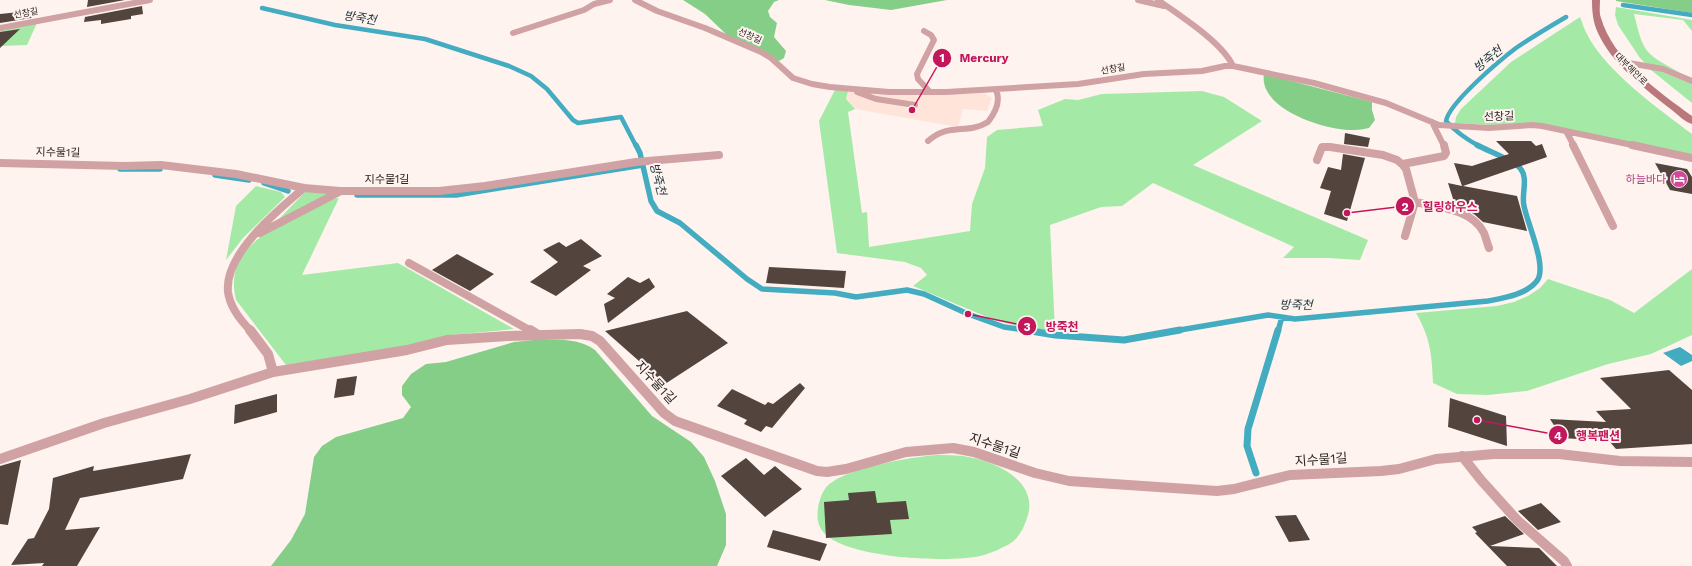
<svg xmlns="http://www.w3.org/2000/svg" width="1692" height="566" font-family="'Work Sans','Noto Sans KR',sans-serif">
<rect width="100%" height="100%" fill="#fef3ef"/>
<path fill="#ffe4d9" d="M848 91 928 95 984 93 992 98 987 111 963 109 958 127 855 109 846 99Z"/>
<path fill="#a4eaa6" d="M1616 7 1692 20V31L1683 20 1634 14C1644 54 1644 53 1681 73L1668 68 1645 63 1640 58 1618 25 1615 15Z
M1580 17C1582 22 1584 29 1587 34 1605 71 1659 109 1692 134V156L1540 124 1490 125 1455 123 1456 117 1461 109 1511 62Z
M37 23 27 45 0 46V30Z
M1652 69 1658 70 1692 84V103L1651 70Z
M835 90 848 91 846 99 855 109 848 112 862 213 867 212 869 247 970 231 972 204 985 168 987 137 997 130 1043 126 1038 110 1065 99 1078 100 1102 94 1202 91 1224 97 1262 121 1193 165 1368 240 1360 260 1328 258H1283L1294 247 1153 183 1122 206 1101 207 1050 225 1055 331 1021 327 994 320 913 286 927 275 921 268 905 262 837 253 819 121Z
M256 186 281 192 285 197 243 238 226 260 236 206Z
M306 191 331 193 276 222Z
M339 198 302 275 398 263 514 329 452 335 399 348 286 365 236 300C234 292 233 282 235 273 244 235 297 215 328 199Z
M1692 269V335L1651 354 1608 364 1527 391 1488 395 1457 394 1433 383C1432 355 1430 337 1416 313L1497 306 1514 302 1528 296 1540 288 1548 279 1610 300 1634 313Z
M936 455C945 455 954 455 963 456 992 460 1038 479 1028 515 1025 525 1020 537 1011 543 1005 547 987 555 980 556 949 563 839 559 821 529 817 522 817 516 818 508 819 502 821 494 825 489 838 469 912 457 936 455Z"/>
<path fill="#85ce88" d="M683 0H779L774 2 768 11 770 17 777 23 774 37 786 51 784 58 779 61 727 35 705 14Z
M825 0H947L891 10 849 5Z
M1616 0H1692V13L1616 1Z
M1264 74 1372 102V110L1375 120 1369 128C1364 129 1359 130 1354 130 1326 131 1258 109 1264 74Z
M534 340C555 340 578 337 595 350L652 416 691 442 704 457 715 481 726 514V545L717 566H271L291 540 305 514 314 457 322 446 336 437 403 418 411 407 402 395V386L411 374 426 364 446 362 514 342Z"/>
<path fill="#44acc0" d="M1680 347 1692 355V361L1681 366 1663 353Z"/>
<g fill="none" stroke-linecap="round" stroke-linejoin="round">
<path stroke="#44acc0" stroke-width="4.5" d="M1623 5 1692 15
M262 8 335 25 425 39 509 66 531 76 547 89 573 120 578 123 621 117 636 146
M1479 146C1466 139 1456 132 1446 121 1449 103 1500 60 1516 48 1532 37 1549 27 1566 17"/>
<path stroke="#44acc0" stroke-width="5.5" d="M636 145 640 153 651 201 657 211 680 223 747 279 762 289 835 293 856 297 907 290 924 294 968 314 1004 327 1032 331
M120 169H160
M215 175 249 180
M264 183 288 191
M357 195H456L643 165
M1174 331 1268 315 1295 319 1488 301C1503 298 1525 295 1536 282 1549 269 1527 223 1524 206 1521 194 1529 178 1520 168 1513 160 1488 151 1477 145
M1278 331 1282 317"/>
<path stroke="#44acc0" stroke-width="7" d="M1025 330 1055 335 1124 340 1180 330
M1256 473 1247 446 1248 429 1278 330"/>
</g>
<path fill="#53443e" d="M88 0H125L87 7Z
M142 6 143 14 131 16V19L101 24V20L84 22 85 17Z
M39 10 31 18 0 23V14Z
M20 29 0 48V32Z
M1345 133 1370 138 1368 147 1344 144Z
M1496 141H1531L1536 146 1542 144 1547 157 1463 186 1517 196 1527 231 1483 222 1474 214 1455 205 1448 183 1462 186 1454 163 1472 166 1509 154Z
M1343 154 1365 158 1347 221 1324 214 1331 191 1320 188 1328 167 1341 170Z
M1655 163 1687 169 1692 177V194L1670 190Z
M581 239 602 256 583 266 591 270 556 296 530 282 558 262 543 250 559 242 566 247Z
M457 254 494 274 470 291 432 270Z
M769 267 846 271 844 288 766 283Z
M628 277 640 283 649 278 655 287 608 323 604 304 615 298 607 294Z
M687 311 728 343 665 384 605 331Z
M1669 370 1692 390V444L1616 449 1609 441 1562 438 1550 419 1606 422 1596 411 1631 409 1600 378Z
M357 376 354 395 334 398 337 379Z
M800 383 805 388 772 428 766 426 761 432 744 424 747 420 717 406 732 389 765 405 768 402 773 404Z
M277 394V412L234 424 235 405Z
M1450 398 1506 416 1507 446 1448 427Z
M191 454 183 479 80 498 65 530 100 527 77 566H42L44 563 11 565 28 539 34 538 49 509 53 478 94 466 93 471Z
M746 458 764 475 775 466 802 489 765 517 721 476Z
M21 460 8 525 0 524V466Z
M875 491 877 503 906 501 909 519 890 520 892 534 826 538 824 502 849 500 848 493Z
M1541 503 1561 522 1538 530 1518 511Z
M1296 515 1310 540 1289 542 1275 516Z
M1505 516 1524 534 1490 546 1539 548 1557 566H1507L1475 533 1477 532 1472 527Z
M773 530 827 544 820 561 767 547Z"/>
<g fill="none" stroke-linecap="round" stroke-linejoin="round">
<path stroke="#d1a2a4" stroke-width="6" d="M635 0 657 11 705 28 761 52 771 58 793 78 812 84 830 87 889 92H946L1078 84 1144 74 1202 71 1225 66H1233L1314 83 1386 103 1439 125 1489 128 1532 125 1542 126 1637 146
M1138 0 1164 6
M1158 0C1180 16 1222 42 1233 66
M0 28 150 0
M924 31 931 35 934 40 917 74 918 79 930 92
M513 33 584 10 594 4 610 0
M1623 62 1663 69 1692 81
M857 92 876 99 915 105
M1432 122 1444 146
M1566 131 1574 146
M928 141C949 122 967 135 988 122 995 113 1001 101 996 90"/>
<path stroke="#d1a2a4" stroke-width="8" d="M1573 145 1613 226
M1632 145 1692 158
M1317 160 1322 147H1330L1383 155 1397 160 1403 165 1406 169 1415 202 1405 236
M0 163 124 166 161 165 236 174 304 188 340 191H439L485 186 636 162 719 155
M1403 164 1444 156 1446 153 1444 145
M1415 202C1438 207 1472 209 1484 233 1486 238 1487 243 1489 248
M260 233 339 192
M409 263 531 331
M251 331C240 320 230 307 228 292 224 254 278 210 304 188"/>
<path stroke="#d1a2a4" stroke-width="10" d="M250 330 268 354 273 372
M530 330 538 335
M1462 456 1481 480 1517 520 1564 561 1567 566
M0 459 104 423 190 399 273 372 407 350 447 340 508 336 580 334 592 336 600 341 664 413 675 421 817 471 827 472 846 469 906 452 953 448 974 452 1035 473 1069 481 1217 491 1234 489 1290 475 1381 471 1399 469 1436 459 1494 454H1559L1620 461 1692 462"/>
<path fill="#bb787c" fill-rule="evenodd" d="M1592 0H1600C1600 6 1599 13 1601 18 1613 60 1659 92 1692 116V124C1685 122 1678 115 1672 110 1646 90 1611 63 1598 33 1593 22 1592 12 1592 0Z"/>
</g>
<defs>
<g id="hotel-disc" transform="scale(0.9)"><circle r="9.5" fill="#d1479c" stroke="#fef3ef"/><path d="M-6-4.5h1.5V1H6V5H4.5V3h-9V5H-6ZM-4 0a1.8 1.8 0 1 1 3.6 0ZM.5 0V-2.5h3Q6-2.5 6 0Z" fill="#fff"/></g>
</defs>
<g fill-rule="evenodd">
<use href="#hotel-disc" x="1679" y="179"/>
</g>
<g text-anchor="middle" stroke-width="4" stroke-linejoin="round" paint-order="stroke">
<g font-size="9" fill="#2c2522" stroke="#fef3ef">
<text transform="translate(26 13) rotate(-10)" y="3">선창길</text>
<text transform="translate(750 36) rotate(24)" y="3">선창길</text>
<text transform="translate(1113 69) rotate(-9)" y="3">선창길</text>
<text transform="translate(1631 69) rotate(45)" y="3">대부해안로</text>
</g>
<g font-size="11" fill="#2c2522" stroke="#fef3ef">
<text transform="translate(1499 116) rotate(-2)" y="4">선창길</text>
<text transform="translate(58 152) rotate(1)" y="4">지수물1길</text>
<text x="387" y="183">지수물1길</text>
</g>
<g font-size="11" fill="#b23c85" stroke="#fef3ef" text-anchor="end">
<text x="1666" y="183">하늘바다</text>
</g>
<g font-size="12" font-style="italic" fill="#233b40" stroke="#fef3ef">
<text transform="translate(360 18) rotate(9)" y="4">방죽천</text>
<text transform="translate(1488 59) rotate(-39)" y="4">방죽천</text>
<text transform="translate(658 179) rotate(76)" y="4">방죽천</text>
<text transform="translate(1296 305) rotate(1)" y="4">방죽천</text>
</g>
<g font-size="13" fill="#2c2522" stroke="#fef3ef">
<text transform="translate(656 382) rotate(47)" y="5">지수물1길</text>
<text transform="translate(995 445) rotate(18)" y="5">지수물1길</text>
<text transform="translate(1321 459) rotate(-4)" y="5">지수물1길</text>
</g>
</g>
<path fill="none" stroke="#c2185b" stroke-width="1.5" d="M912 110L942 58M1347 213L1405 206M968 314L1027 326M1477 420L1558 435"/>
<g fill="#c2185b" stroke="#fef3ef" stroke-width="1.5">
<circle cx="912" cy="110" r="4"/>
<circle cx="1347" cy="213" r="4"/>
<circle cx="968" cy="314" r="4"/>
<circle cx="1477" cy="420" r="4"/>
<circle cx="942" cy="58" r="10"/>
<circle cx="1405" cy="206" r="10"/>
<circle cx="1027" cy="326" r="10"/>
<circle cx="1558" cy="435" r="10"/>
</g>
<g font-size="12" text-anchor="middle" font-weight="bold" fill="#fff">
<text x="942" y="62">1</text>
<text x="1405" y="211">2</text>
<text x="1027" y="331">3</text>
<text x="1558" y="440">4</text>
</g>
<g font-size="12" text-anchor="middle" font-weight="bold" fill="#c2185b" stroke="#fef3ef" stroke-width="4" stroke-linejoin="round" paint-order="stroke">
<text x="984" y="62">Mercury</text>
<text x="1450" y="211">힐링하우스</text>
<text x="1062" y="331">방죽천</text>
<text x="1598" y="440">행복팬션</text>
</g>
</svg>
